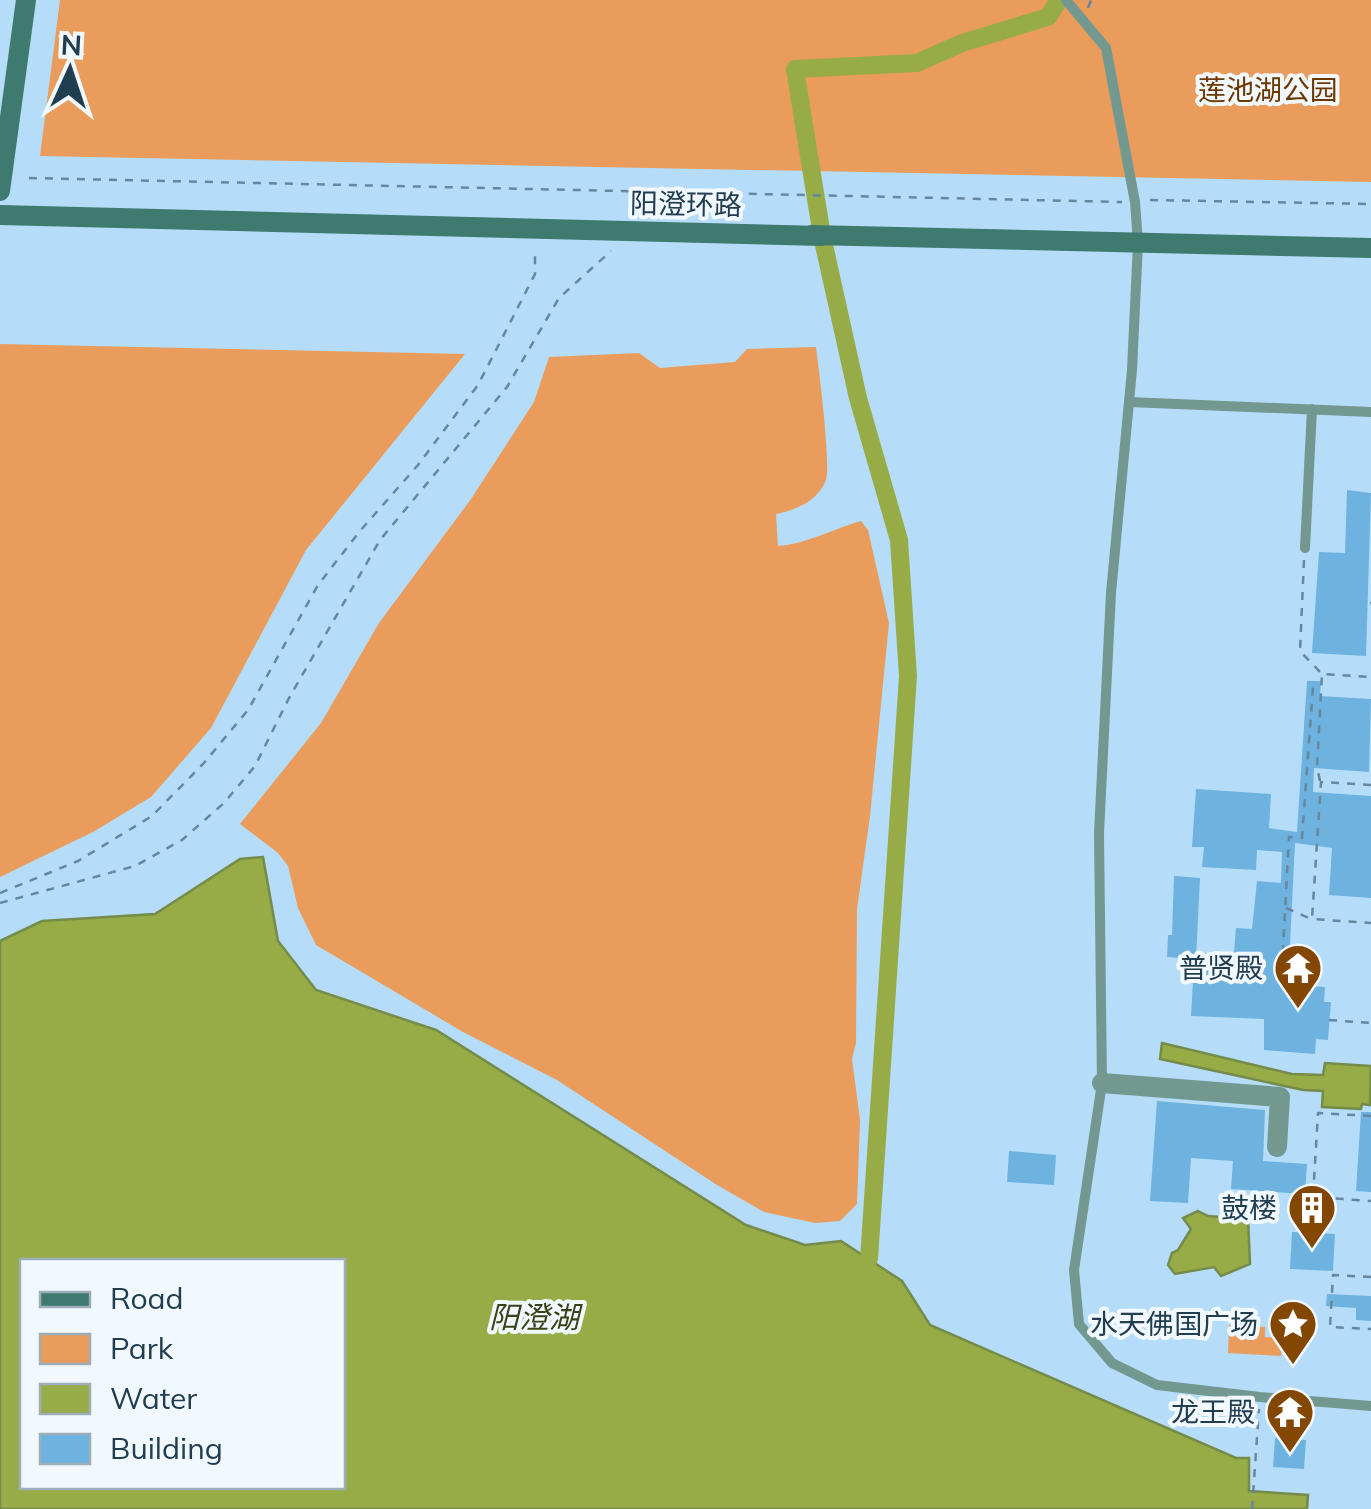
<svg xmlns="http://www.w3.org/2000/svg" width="1371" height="1509" font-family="Mulish,'Noto Sans SC',sans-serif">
<rect width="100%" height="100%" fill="#b5ddf9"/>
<path fill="#e99c5b" d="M60 0H1371V182L40 156Z
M0 344 465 354 306 550 211 728 151 797 93 832 0 877Z
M816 347C819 370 831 464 826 480 818 501 796 510 776 514L778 546C806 544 833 529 861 521L868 530 889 623 870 816 857 909 856 1043 852 1059 860 1120 857 1204 840 1221 815 1223 764 1212 717 1185 557 1080 463 1032 316 945 298 908 288 866 278 853 240 824 321 723 379 623 471 499 534 402 549 357 639 353 660 368 735 362 747 349Z
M1229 1325 1265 1327V1337L1283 1338 1281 1356 1228 1353Z"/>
<path fill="#97ac46" stroke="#748b49" stroke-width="2.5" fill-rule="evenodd" d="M263 857 278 941 316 990 436 1030 746 1225 805 1245 841 1241 902 1281 930 1325 1236 1458H1249V1491L1308 1495 1307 1509H0V941L42 921 155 914 240 859ZM22 1262H342V1486H22Z
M1162 1043 1292 1074 1323 1075 1325 1063 1371 1066 1370 1105 1362 1104 1361 1109 1322 1107 1323 1091 1303 1090 1160 1059Z
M1198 1211 1208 1216 1248 1219 1250 1264 1221 1276 1214 1267 1175 1274 1168 1265 1172 1253 1178 1250 1191 1229 1183 1218Z"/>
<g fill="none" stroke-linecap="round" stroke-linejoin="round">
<path stroke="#97ac46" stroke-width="18" d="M869 1259 908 676 899 540 858 398 822 236 795 69 917 63 962 43 1048 17 1059 0"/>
</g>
<path fill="#6eb2e0" d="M1347 490 1371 493 1366 656 1312 653 1319 552 1345 553Z
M1307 681H1321L1320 696 1371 699 1369 772 1314 768 1313 792 1371 796V898L1329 895 1332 848 1295 843 1288 985 1325 987 1324 1002H1331L1328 1040 1316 1039 1315 1054 1264 1050V1019L1191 1016 1194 964 1233 965 1236 928 1252 929 1257 881 1281 883 1282 852 1257 850 1256 870 1202 867 1204 847H1192L1196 789 1271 794 1269 828 1297 832Z
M1174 876 1200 878 1196 959 1167 957 1168 935H1172Z
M1157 1101 1265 1110 1263 1161 1307 1164 1305 1194 1231 1189 1233 1161 1191 1158 1188 1203 1150 1201Z
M1361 1112H1371V1192L1356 1191Z
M1009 1151 1056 1155 1054 1185 1007 1182Z
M1292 1232 1335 1234 1333 1271 1290 1269Z
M1327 1294 1371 1296V1321L1356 1320V1308L1326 1306Z
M1275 1438 1306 1440 1304 1469 1273 1467Z"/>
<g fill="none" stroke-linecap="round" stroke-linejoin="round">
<path stroke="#66879e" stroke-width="2.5" stroke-dasharray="8 8" stroke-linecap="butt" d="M1088 8 1091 0
M29 178 1122 202
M1150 200 1371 204
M1304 560 1300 651 1321 673
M1370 603H1371
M1320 781 1317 766 1322 674 1371 677
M1371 785 1321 782 1312 919 1371 923
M0 893 78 861 152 816 203 764 248 710 318 585 360 531 418 465 478 385 535 274V249
M0 903 135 866 182 840 224 803 255 766 289 698 380 540 507 387 559 298 611 251
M1286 908 1311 919
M1281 985 1289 837 1302 838 1313 687
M1329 1020 1371 1023
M1371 1116 1318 1113 1313 1197 1371 1201
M1371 1277 1333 1275 1330 1327 1371 1329
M1190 1313 1217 1317
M1252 1509 1259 1409"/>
<path stroke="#739890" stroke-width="10" d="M1066 0 1106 48 1135 202 1138 243 1132 370 1111 593 1099 833 1102 1083 1074 1270 1079 1324 1112 1363 1157 1385 1260 1397 1371 1406
M1129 402 1371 412
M1305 548 1312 409"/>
<path stroke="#739890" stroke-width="20" d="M1102 1083 1280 1097 1277 1147"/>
<path stroke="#3e7a6e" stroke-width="20" d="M0 191 26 0
M0 215 822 236
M811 235 1371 248"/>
</g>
<defs>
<g id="temple-pin" transform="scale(2.5)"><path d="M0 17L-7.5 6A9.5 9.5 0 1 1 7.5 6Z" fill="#834701" stroke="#f2f9fe"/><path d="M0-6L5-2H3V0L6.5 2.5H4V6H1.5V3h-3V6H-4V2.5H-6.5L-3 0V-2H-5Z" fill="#fff"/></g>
<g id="building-pin" transform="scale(2.5)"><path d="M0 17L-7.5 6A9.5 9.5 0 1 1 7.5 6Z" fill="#834701" stroke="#f2f9fe"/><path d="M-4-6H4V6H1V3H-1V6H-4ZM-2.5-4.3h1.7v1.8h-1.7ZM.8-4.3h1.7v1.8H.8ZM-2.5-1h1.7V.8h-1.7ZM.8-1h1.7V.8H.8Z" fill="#fff"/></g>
<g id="sight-pin" transform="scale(2.5)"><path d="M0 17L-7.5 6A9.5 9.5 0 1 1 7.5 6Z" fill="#834701" stroke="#f2f9fe"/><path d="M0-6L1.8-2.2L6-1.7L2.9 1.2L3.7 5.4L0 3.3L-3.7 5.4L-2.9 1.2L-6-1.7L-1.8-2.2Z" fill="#fff"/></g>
</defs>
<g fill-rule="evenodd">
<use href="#temple-pin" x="1298" y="968"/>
<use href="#building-pin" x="1312" y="1208"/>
<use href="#sight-pin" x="1293" y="1324"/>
<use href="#temple-pin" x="1290" y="1412"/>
</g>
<g text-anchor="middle" stroke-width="8" stroke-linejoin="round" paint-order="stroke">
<g font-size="28" fill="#6c3800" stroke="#f2f9fe">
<text x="1268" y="100">莲池湖公园</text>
</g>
<g font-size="28" fill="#213d50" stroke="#f2f9fe">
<text transform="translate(686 204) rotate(1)" y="10">阳澄环路</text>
</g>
<g font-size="28" fill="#213d50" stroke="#f2f9fe" text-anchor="end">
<text x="1263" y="978">普贤殿</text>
<text x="1277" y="1218">鼓楼</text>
<text x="1258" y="1334">水天佛国广场</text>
<text x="1255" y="1422">龙王殿</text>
</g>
<g font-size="30" font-style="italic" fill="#384117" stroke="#f2f9fe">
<text x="534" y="1328">阳澄湖</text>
</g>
</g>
<rect x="20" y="1259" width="325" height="230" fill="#f2f9fe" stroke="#9eaeb8" stroke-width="2.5"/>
<rect x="40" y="1292" width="50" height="15" fill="#3e7a6e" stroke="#9eaeb8" stroke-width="2.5"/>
<text x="110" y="1309" font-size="30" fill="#213d50">Road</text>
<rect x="40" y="1334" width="50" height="30" fill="#e99c5b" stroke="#9eaeb8" stroke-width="2.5"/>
<text x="110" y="1359" font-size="30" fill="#213d50">Park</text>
<rect x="40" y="1384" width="50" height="30" fill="#97ac46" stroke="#9eaeb8" stroke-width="2.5"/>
<text x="110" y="1409" font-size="30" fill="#213d50">Water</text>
<rect x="40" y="1434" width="50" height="30" fill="#6eb2e0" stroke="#9eaeb8" stroke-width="2.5"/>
<text x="110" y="1459" font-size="30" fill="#213d50">Building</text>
<g transform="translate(70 70) rotate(3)" stroke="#f2f9fe" stroke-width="8" paint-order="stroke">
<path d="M0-8L18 38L0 25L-18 38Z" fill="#213d50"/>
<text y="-15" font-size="28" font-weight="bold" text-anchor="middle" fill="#213d50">N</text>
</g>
</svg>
